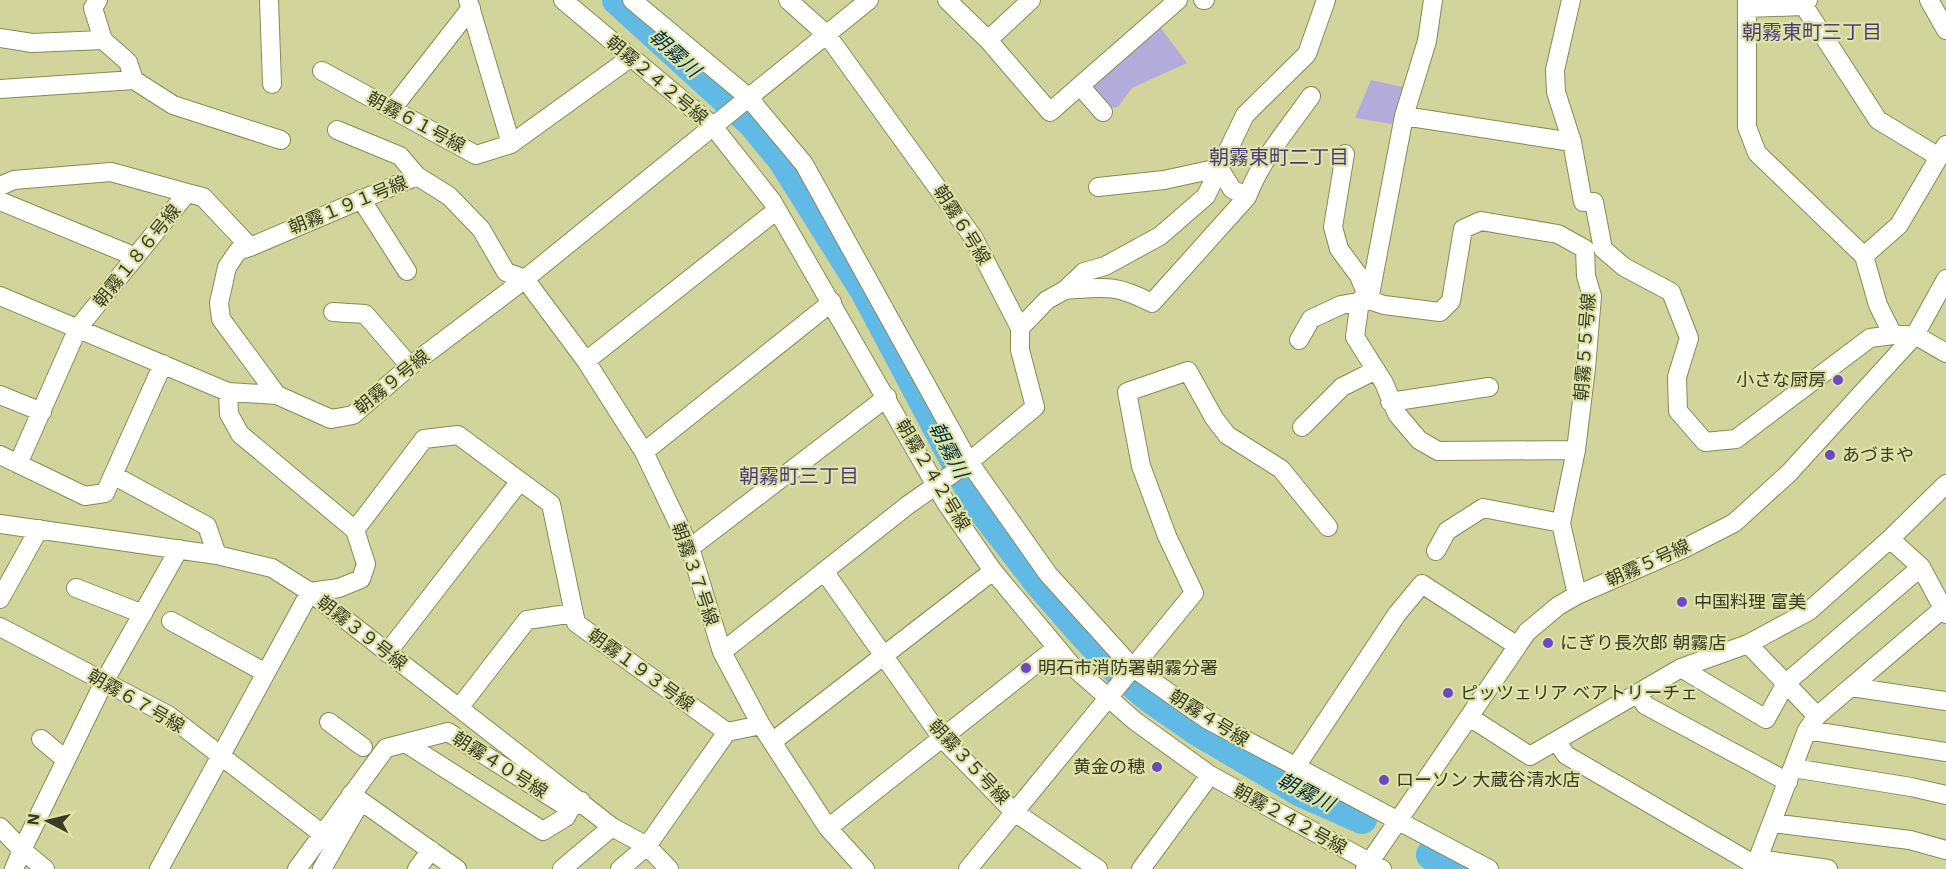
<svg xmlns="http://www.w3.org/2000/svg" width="1946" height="869" font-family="'IBM Plex Sans','Noto Sans JP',sans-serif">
<rect width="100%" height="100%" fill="#d1d59b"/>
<path fill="#b3acda" d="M1160 27 1187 63 1132 88 1118 107 1110 108 1091 88Z
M1371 80 1403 87 1392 124 1355 118Z"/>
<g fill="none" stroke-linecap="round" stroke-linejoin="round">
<path stroke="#61bae6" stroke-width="30" d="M617 0 752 123 782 159 865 291 978 504 1039 583 1078 628 1118 671 1150 698 1196 730 1301 792 1362 819
M1431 855 1459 869"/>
<g stroke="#878b53" stroke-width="20">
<path id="minor" d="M269 0 272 84
M468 0 511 144
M563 0 712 125 772 201 946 503 993 571 1073 667 1135 721 1210 775 1382 869
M632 0 748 97 804 164 969 462 1048 574 1132 667 1208 720 1489 869
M947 0 988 40 1050 112 1178 0
M1203 0H1205
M1433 0 1427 41 1404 116 1572 142
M1571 0 1555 70 1556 92 1572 142 1583 202H1594L1603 249 1624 267 1671 292 1689 338 1677 377 1678 411 1705 442 1736 439 1870 338 1893 335
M1747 0V127L1757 153 1864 256 1878 305 1893 335H1915L1946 353
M1929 0 1946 30
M1804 6 1878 120 1939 157
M1747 8 1804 6 1808 0
M0 38 32 43 103 40
M988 40 1031 0
M322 71 476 155 511 144 630 58
M134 80 173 105 281 140
M1080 86 1103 112
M0 89 134 80 128 62 103 40 93 8 98 0
M392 109 471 8
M1404 116 1369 300 1384 305 1440 312 1451 301 1463 229 1481 221 1558 234 1585 249 1586 276 1592 296 1586 368 1576 450 1561 523 1577 595
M337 130 400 156 417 176
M0 186 14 180 111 172 187 193 78 328 18 464
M187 193 203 197 250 247 417 176 449 196 481 229 506 272 525 279 586 361 644 452 690 548 722 652 761 725 828 828 865 869
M1247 197C1262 158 1287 130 1311 96
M361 199 407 271
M0 201 136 257
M250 247 238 251 227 267 219 303 221 319 277 395
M1864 256 1899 225 1946 145
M1065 290C1106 287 1114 284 1152 303L1247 197 1232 189 1219 168 1164 180 1098 187
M0 296 228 392
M1360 300 1355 337 1384 383 1397 414 1419 440 1438 451 1576 450
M333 312 365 314 410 366
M1020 328 1047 300 1065 290 1084 272 1105 266 1160 236 1206 196 1245 115 1307 54 1326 0
M1299 340 1311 319 1341 305 1369 300 1359 276 1339 249 1333 227 1345 154
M586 361 777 210
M0 395 42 412
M1390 402 1489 387
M1302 427 1342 387 1376 370
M644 452 832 302
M0 455 85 496 105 493 163 364
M113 475 207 526 217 555
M0 524 217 555 272 568 310 592 612 827 647 846 669 869
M355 530 424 439 458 435 551 504 576 623 727 732 761 725
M1890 539 1921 567 1946 614
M690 548 887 397
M1436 551 1447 531 1483 508 1561 523
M824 571 941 737 1013 811 1098 869
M76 588 143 614
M0 599 39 529
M171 621 266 673
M0 627 168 715 321 833
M1748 644 1817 716
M722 652 908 505 969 462 1035 407 1020 350V328L973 237 827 35 788 0
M387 653 520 481
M1681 668 1766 719 1786 683 1921 567
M1851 687 1946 701
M1638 694 1645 705 1788 782
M459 708 527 620 574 613
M1471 718 1530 756 1681 668 1748 644 1809 611 1890 539 1946 484
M329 722 363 747
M1807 730 1946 752
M41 739 66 760
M772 742 993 571
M1557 742 1566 755 1755 865
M407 744 543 831 566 817 570 809
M1295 768 1397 614 1422 584 1516 645
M1793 768 1911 787 1946 795
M351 794 457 869
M1772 823 1910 840 1946 850
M0 827 22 850 14 869
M828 828 1056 648
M1759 859 1828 869
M45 869 22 850 104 682 179 549
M159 869 310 592 339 588 361 579 366 564 355 530 240 434 229 414 228 392 277 395 331 419 353 415 410 366 525 279 869 0
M297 869 386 748 448 732 570 809 581 801
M322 869 361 801
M417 869 431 850
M562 869 612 827
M620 869 647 846 727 732
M968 869 1194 593 1167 536 1141 466 1127 392 1188 371 1214 418 1227 435 1281 469 1328 527
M1141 869 1210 775
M1365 869 1527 632 1558 606 1577 595 1683 549 1734 523 1789 473 1915 335 1946 279
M1754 869 1807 730 1817 716 1946 606"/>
</g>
<use href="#minor" stroke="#fff" stroke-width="18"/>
</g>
<g fill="#6b49c2" stroke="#dee3a7" stroke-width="2">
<circle cx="1838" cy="380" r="6"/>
<circle cx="1830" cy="455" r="6"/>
<circle cx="1682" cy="602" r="6"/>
<circle cx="1548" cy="643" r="6"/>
<circle cx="1026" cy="668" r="6"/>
<circle cx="1448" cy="693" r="6"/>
<circle cx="1157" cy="767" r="6"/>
<circle cx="1384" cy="780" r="6"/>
</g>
<g text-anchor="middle" stroke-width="4.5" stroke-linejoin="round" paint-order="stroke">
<g font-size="18" fill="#393b23" stroke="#dee3a7">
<text transform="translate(657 80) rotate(40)" y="6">朝霧２４２号線</text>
<text transform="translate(416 122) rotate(28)" y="6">朝霧６１号線</text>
<text transform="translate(348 205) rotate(-22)" y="6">朝霧１９１号線</text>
<text transform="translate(962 225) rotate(58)" y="6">朝霧６号線</text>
<text transform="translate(137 256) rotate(-51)" y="6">朝霧１８６号線</text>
<text transform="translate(1585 347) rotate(-86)" y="6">朝霧５５号線</text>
<text transform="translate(392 382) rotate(-39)" y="6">朝霧９号線</text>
<text transform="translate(933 475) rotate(59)" y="6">朝霧２４２号線</text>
<text transform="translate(1648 563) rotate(-24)" y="6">朝霧５号線</text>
<text transform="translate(695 574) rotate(71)" y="6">朝霧３７号線</text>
<text transform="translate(362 633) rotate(38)" y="6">朝霧３９号線</text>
<text transform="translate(641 670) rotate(36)" y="6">朝霧１９３号線</text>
<text transform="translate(136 701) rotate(30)" y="6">朝霧６７号線</text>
<text transform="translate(1209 718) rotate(32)" y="6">朝霧４号線</text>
<text transform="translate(969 762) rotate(47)" y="6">朝霧３５号線</text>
<text transform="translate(500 765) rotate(32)" y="6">朝霧４０号線</text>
<text transform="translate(1290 819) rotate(29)" y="6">朝霧２４２号線</text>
</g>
<g font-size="18" fill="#393b23" stroke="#dee3a7" text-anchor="start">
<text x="1826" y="386" text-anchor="end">小さな厨房</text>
<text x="1842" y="461">あづまや</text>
<text x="1694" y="608">中国料理 富美</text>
<text x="1560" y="649">にぎり長次郎 朝霧店</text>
<text x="1038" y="674">明石市消防署朝霧分署</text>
<text x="1460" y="699">ピッツェリア ベアトリーチェ</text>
<text x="1145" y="773" text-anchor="end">黄金の穂</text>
<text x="1396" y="786">ローソン 大蔵谷清水店</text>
</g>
<g font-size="20" fill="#4b3d7a" stroke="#dee3a7">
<text x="1812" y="39">朝霧東町三丁目</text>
<text x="1279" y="164">朝霧東町二丁目</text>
<text x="799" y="483">朝霧町三丁目</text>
</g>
<g font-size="20" font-style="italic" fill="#042e3f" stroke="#dee3a7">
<text transform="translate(675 53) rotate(42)" y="7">朝霧川</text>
<text transform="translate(949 450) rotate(62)" y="7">朝霧川</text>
<text transform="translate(1306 792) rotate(27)" y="7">朝霧川</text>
</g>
</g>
<g transform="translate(48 821) rotate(277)" stroke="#dee3a7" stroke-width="4.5" paint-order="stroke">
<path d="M0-4.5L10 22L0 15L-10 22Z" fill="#393b23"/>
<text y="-9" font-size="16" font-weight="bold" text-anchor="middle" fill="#393b23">N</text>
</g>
</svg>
